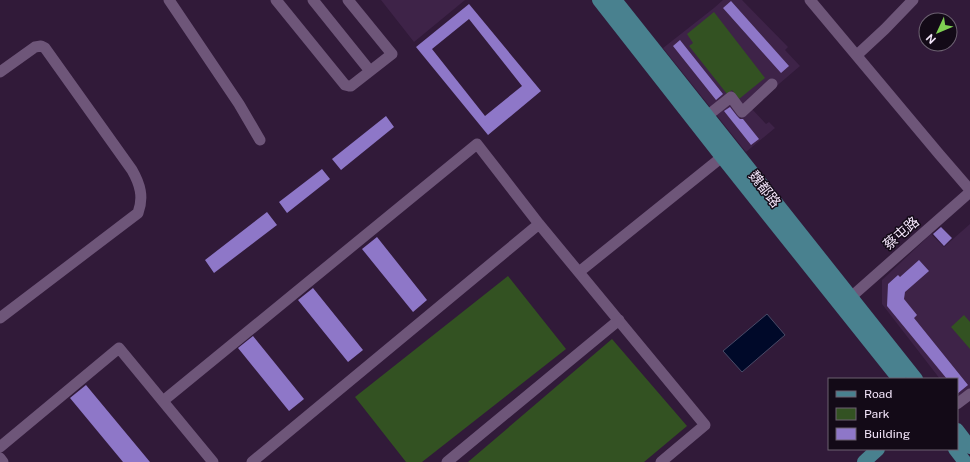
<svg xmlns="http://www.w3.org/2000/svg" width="970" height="462" font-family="'Public Sans','Noto Sans SC',sans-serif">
<rect width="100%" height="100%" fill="#311a39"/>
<path fill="#3e2348" d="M381 0H465L414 42Z
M723 0H742L788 47 785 50 800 66 751 108 766 124 769 122 775 128 746 152 663 48 714 8Z
M970 224V391L957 401V379H940L882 304V280L931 234 944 247Z"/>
<path fill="#335222" d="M714 12 765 78 739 99 732 90 727 94 689 46 693 43 687 34Z
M508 276 566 349 422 462H406L355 397Z
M964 315 970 322V349L951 327Z
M612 339 687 426 644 462H468Z"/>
<path fill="#000929" stroke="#494b67" d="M767 314 785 335 742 372 723 351Z"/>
<path fill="#8e77c8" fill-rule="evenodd" d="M731 1 789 66 781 73 723 8Z
M469 4 541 91 488 135 416 47ZM469 19 522 86 485 116 432 49Z
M680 40 723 94 716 100 673 46Z
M730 107 737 116 740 119H743L759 139 751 145 724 111Z
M386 116 394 127 341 170 332 159Z
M322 169 330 179 287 213 279 202Z
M267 212 277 225 214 273 205 260Z
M941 227 952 238 944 246 933 234Z
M377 237 427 300 413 312 362 249Z
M919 260 929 271 905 292 904 299 917 315 914 318 968 385 957 394V379H947L887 306 888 284 898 275 900 277Z
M313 288 363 350 348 362 298 300Z
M253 336 304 399 289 411 238 348Z
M86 385 150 462H123L70 398Z"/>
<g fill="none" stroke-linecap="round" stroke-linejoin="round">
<path stroke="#6e5679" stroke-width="11" d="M169 0 239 104 260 140
M276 0 345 85 349 86H351L392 54 348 0
M313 0 370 71
M810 0 939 154 970 190
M857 55 885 29 913 0
M0 72 35 47 41 46 45 48 132 170C140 184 144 197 138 213L0 318
M707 116 731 97 742 112 772 84
M579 272 722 157
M851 297 970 192
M163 401 477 144 539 224 705 425 661 462
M957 404 970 394
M0 447 119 348 213 462
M0 458 3 462
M252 462 539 224
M447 462 619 320"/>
<path stroke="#49818f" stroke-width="14" d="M599 0 722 157 899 379
M615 0 916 379
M957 430 970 447
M955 449 965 462
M864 462 878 449"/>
</g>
<g text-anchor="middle" stroke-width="3" stroke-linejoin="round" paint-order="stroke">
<g font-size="14" fill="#f2e4f9" stroke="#130a17">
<text transform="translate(765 189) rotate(52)" y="5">魏都路</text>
<text transform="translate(901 233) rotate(-41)" y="5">蔡屯路</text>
</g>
</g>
<rect x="828" y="378" width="130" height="72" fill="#130a17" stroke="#6c6171"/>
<rect x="836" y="391" width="20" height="6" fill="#49818f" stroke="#6c6171"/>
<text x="864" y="398" font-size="12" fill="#f2e4f9">Road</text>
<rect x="836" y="408" width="20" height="12" fill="#335222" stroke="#6c6171"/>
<text x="864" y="418" font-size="12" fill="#f2e4f9">Park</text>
<rect x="836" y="428" width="20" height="12" fill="#8e77c8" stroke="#6c6171"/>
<text x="864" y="438" font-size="12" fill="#f2e4f9">Building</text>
<g transform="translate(938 32) rotate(226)"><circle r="19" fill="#130a17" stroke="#6c6171"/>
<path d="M0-3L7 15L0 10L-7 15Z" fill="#7fd052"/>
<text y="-6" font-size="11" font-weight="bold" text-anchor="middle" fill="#f2e4f9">N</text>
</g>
</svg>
